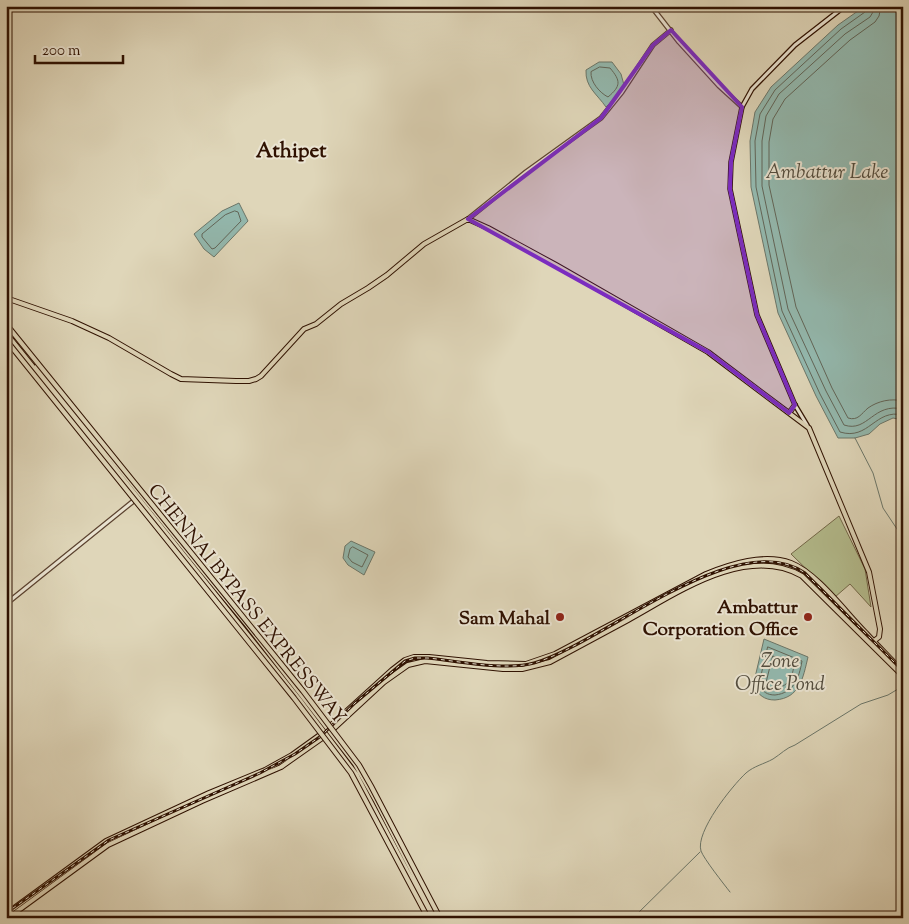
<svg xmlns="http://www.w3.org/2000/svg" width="909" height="924" font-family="'Sorts Mill Goudy',serif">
<rect width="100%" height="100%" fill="#dfd6b9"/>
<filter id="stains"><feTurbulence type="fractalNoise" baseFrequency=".004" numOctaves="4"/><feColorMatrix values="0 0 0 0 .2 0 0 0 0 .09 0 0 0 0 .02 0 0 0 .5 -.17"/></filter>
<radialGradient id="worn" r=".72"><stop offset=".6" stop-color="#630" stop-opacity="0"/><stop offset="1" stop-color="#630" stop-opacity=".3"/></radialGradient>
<path fill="#b4bd8e" stroke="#726748" d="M839 516 865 569 871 607 850 584 835 597 791 554Z"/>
<path fill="#93b9af" stroke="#6b7669" d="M865 6H903V420L893 418 880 424 869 434 855 438H838L816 396 778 313 751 187 750 141 755 112 771 87 838 25Z
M599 62H612L621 74 624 85 619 94 606 107C597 94 585 87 586 70Z
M239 203 248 221 214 257 204 249 194 234 222 211Z
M351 541 375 552 364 575 348 565 343 558 345 546Z
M764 639 808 657C803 678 800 698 775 700 764 700 759 695 753 686Z"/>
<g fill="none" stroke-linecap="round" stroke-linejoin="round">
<path stroke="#616558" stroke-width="1" d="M867 6 865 12 841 29 775 90 760 114 755 141 756 187 782 311 820 394 840 432C869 441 875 408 903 415
M873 6V12L870 17 845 34 779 94 766 116 762 141V186L788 309 826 391 844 425C868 433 873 402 903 409
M881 6 879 16 875 22 850 40 785 99 773 119 769 142V185L796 307 832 388 848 418C858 421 861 414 868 408 878 401 891 398 903 401
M600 67 610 68C621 81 621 86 608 97 600 93 590 82 591 72Z
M235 211 238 212 241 221 215 248 212 249 202 237V234L225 215Z
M353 547 368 555 362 567 352 562 348 557 350 549Z
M768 647 802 661C799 678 794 693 775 695 767 695 763 692 759 685Z
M773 656 794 665C792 680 787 688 771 689L766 684Z"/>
<path stroke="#6b7669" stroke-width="1" d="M855 438 873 473 883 508 903 538
M730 892C723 883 704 859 701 851 695 832 732 786 746 773 754 766 764 764 773 759 781 754 786 748 795 745L861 704 888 695 903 686
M633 918 700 852"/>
<g stroke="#5b422f" stroke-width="5.5">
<path id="tertiary" d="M651 6 679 42 719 86 742 107
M468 219 526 172 601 118 622 92 653 45 671 30
M6 604 136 499"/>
</g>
<g stroke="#2f1101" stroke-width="5.5">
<path id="secondary" d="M807 425 795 405 757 315 730 189 731 162 742 107 752 89 795 45 845 6"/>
</g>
<g stroke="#2f1101" stroke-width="6">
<path id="primary" d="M6 298 72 321 109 338 171 374 181 379 236 381H249L256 379 261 376 304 329 316 324 341 304 368 288 387 275 424 244 468 219 488 228 556 265 708 352 809 428 869 572 880 629 879 637 874 641
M6 333 299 699 356 774 432 918
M37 366 200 568 247 625 355 764 376 801 436 918
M789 413 795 405
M6 914 106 841 209 793 265 770 292 755 324 732
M8 918 108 845 202 801 281 767 325 736"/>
</g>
<g stroke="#2f1101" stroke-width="6">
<path id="trunk" d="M328 728 392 670 405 660 414 657H429L487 663 526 664 555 654 706 574C731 564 764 553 791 563 817 573 846 613 866 633 878 646 891 659 903 672
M331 731 384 682 408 665 425 661 503 669H522L550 662C576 648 602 634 628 620 677 593 746 544 802 576L903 676"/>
</g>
<use href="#tertiary" stroke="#eae4d2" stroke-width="3"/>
<use href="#secondary" stroke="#eae4d2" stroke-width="3"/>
<use href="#primary" stroke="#dfd6b9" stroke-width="4"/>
<use href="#trunk" stroke="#dfd6b9" stroke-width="4"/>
<g stroke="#2f1101" stroke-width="3">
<path id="rail" d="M6 913 109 840 260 773 295 754 321 736 355 703 405 661 415 658H428C458 661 505 671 534 663 604 643 736 525 805 573L903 671"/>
</g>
<use href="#rail" stroke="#eae4d2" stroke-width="1" stroke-dasharray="4" stroke-linecap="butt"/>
<g stroke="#2f1101" stroke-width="6" stroke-linecap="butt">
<path id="trunk-bridge" d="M6 324 303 691 359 765 371 786 440 918
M6 340 294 698 351 773 428 918"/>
</g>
<use href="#trunk-bridge" stroke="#dfd6b9" stroke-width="4"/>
</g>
<path fill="#7b2cbf" fill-opacity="0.2" stroke="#7b2cbf" stroke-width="4" stroke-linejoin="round" d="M671 30 742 107 731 162 730 189 757 315 795 405 789 413 708 352 468 219 601 118 653 45Z"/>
<g fill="#8f2418" stroke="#eae4d2" stroke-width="2">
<circle cx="560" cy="617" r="5"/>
<circle cx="808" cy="617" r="5"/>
</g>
<g text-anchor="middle" stroke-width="4" stroke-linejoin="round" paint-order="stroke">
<g font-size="19" fill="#2f1101" stroke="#eae4d2">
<text transform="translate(248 603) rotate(51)" y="7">CHENNAI BYPASS EXPRESSWAY</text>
</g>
<g font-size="19" font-weight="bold" fill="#2f1101" stroke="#eae4d2" text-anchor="end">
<text x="798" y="613">Ambattur<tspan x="798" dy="22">Corporation Office</tspan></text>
<text x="550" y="624">Sam Mahal</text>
</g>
<g font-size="20" font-style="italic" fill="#524c3e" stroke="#eae4d2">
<text x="827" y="178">Ambattur Lake</text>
<text x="780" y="667">Zone<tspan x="780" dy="23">Office Pond</tspan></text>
</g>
<g font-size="21" font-weight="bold" fill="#2f1101" stroke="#eae4d2">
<text x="291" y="157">Athipet</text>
</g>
</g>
<rect width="909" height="924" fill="none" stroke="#dfd6b9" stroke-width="25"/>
<rect x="8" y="8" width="894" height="909" fill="none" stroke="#2f1101" stroke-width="2.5"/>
<rect x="12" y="12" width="884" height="899" fill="none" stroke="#2f1101"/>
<path d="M35 55v8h88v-8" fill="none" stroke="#2f1101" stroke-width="2.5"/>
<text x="42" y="55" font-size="15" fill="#2f1101" stroke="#eae4d2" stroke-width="4" paint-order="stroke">200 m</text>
<rect width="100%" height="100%" filter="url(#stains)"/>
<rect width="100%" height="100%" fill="url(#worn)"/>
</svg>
